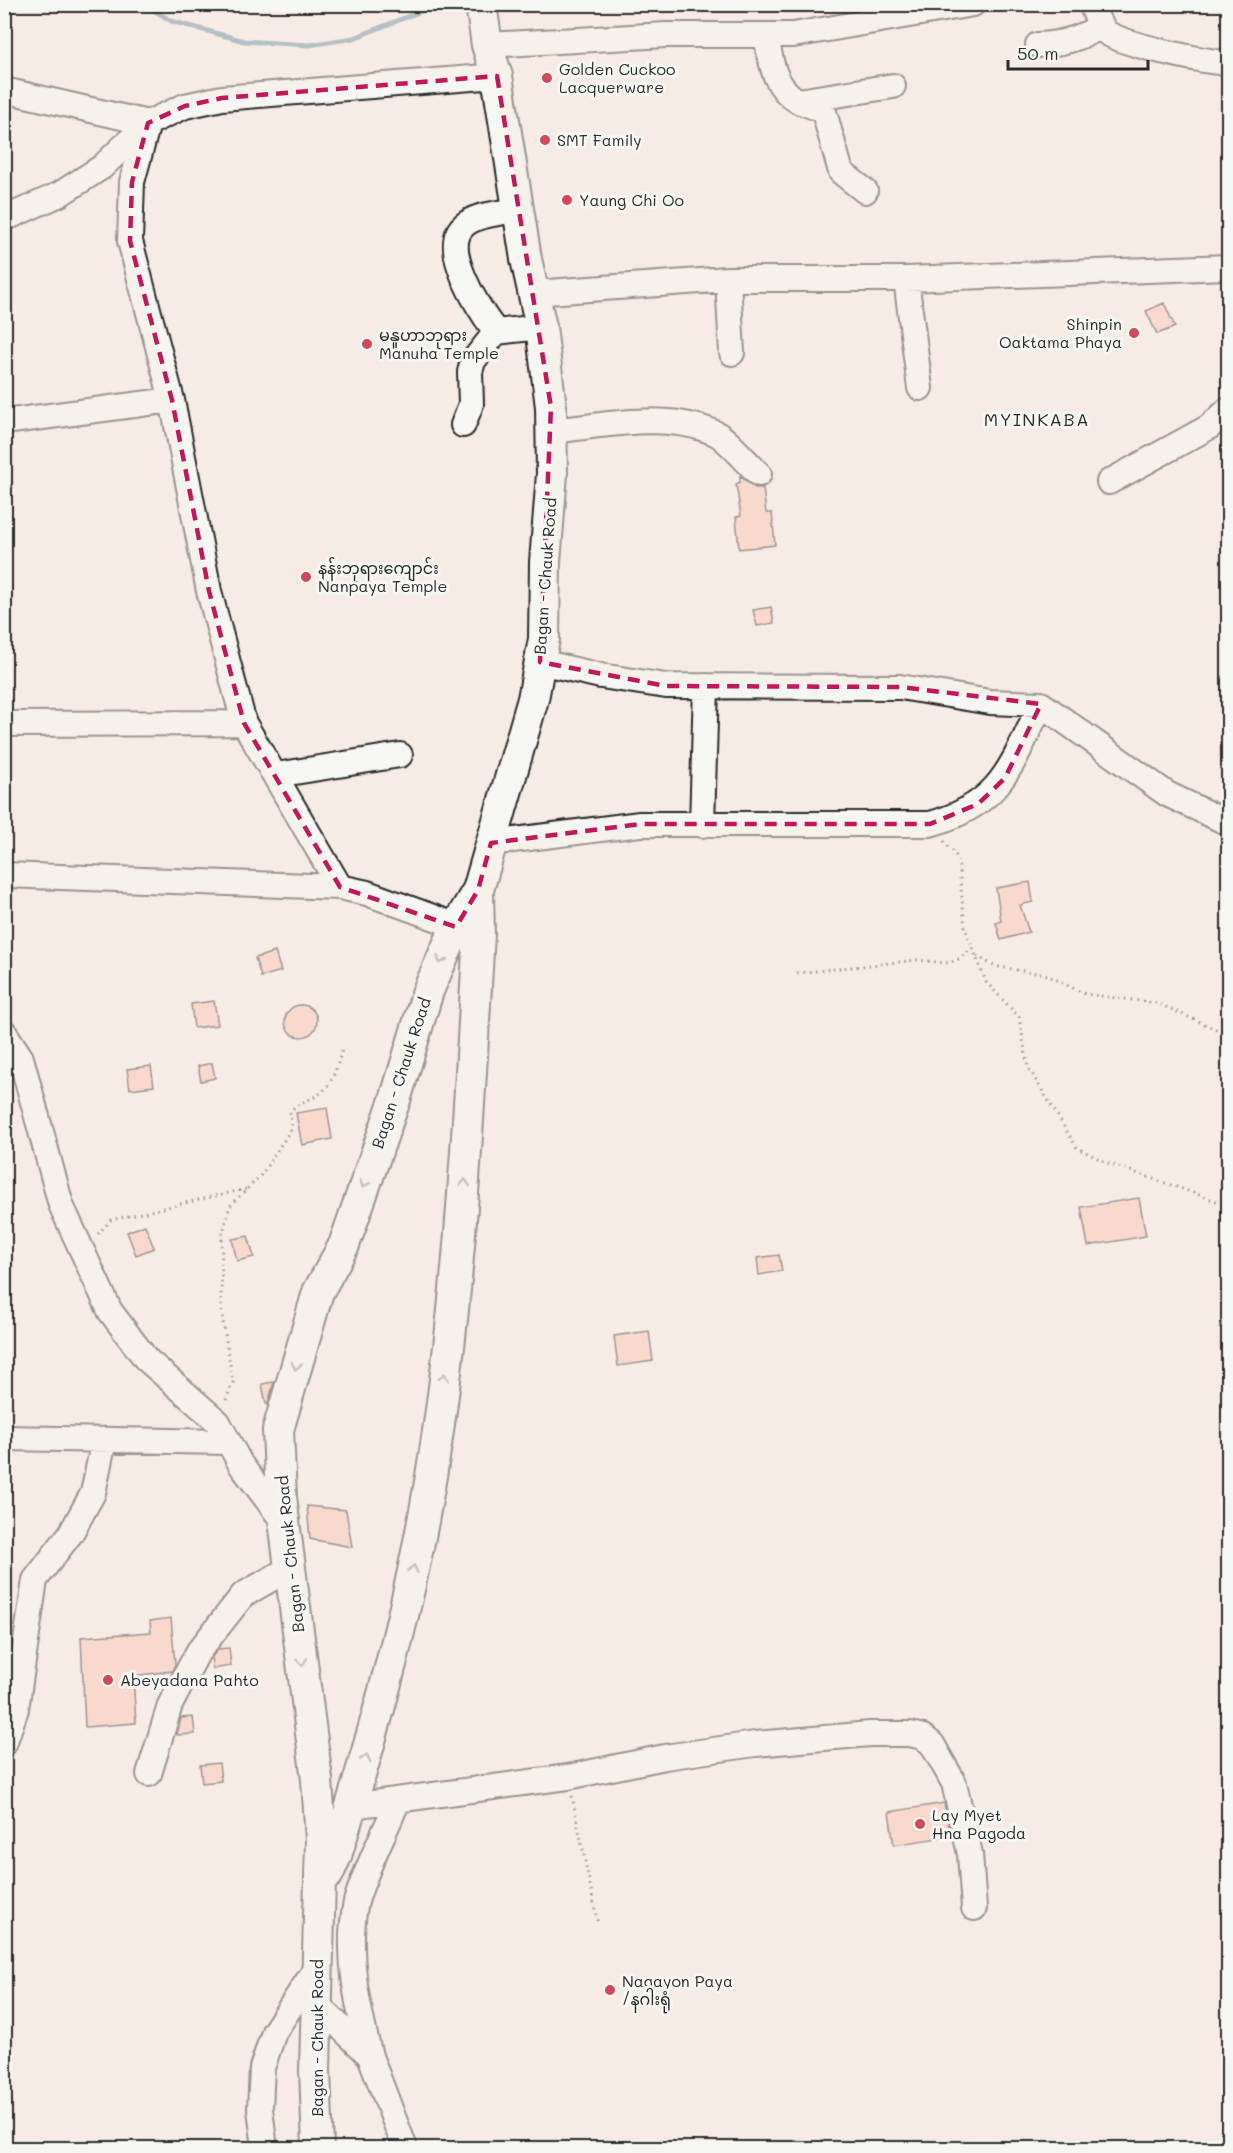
<svg xmlns="http://www.w3.org/2000/svg" width="1233" height="2153" font-family="Mali,'Noto Sans Myanmar',sans-serif">
<rect width="100%" height="100%" fill="#f7ece5"/>
<filter id="ink" filterUnits="userSpaceOnUse"><feTurbulence type="fractalNoise" baseFrequency=".0167" numOctaves="2"/><feDisplacementMap in="SourceGraphic" scale="12" xChannelSelector="R" yChannelSelector="G"/><feConvolveMatrix kernelMatrix="1 2 1 2 8 2 1 2 1" color-interpolation-filters="sRGB"/></filter>
<g filter="url(#ink)">
<g fill="none" stroke-linecap="round" stroke-linejoin="round">
<path stroke="#648b9e" stroke-width="5" d="M144 4 171 21 244 41 309 45 354 38 439 4"/>
</g>
<path fill="#fbc2b1" stroke="#2b2b2b" stroke-width="1.5" d="M1164 303 1175 327 1157 334 1146 311Z
M740 476 755 488H763L766 513H772L775 545 739 549 736 517 741 516 736 484 740 482Z
M771 607 774 623 757 626 753 610Z
M1030 882 1033 902 1020 905 1029 932 1001 940 996 923 1001 921 996 888Z
M275 952 281 971 261 977 255 958Z
M214 1001 218 1025 194 1028 191 1004Z
M285 1021a16 16 0 1 1 32 0a16 16 0 1 1-32 0Z
M212 1063 215 1078 201 1081 198 1066Z
M151 1066 154 1086 130 1089 127 1069Z
M327 1108 332 1139 302 1145 296 1113Z
M1139 1198 1146 1236 1088 1246 1081 1207Z
M145 1225 154 1248 136 1255 127 1232Z
M248 1236 254 1257 237 1261 232 1239Z
M779 1255 782 1271 759 1275 757 1258Z
M649 1331 653 1361 618 1366 614 1336Z
M274 1382 268 1404H266L262 1384Z
M307 1506 346 1510 352 1547 310 1539Z
M171 1618 175 1664 172 1671 133 1676 136 1723 85 1727 81 1637 151 1632 150 1621Z
M229 1648 231 1666 213 1669 211 1658 218 1649Z
M193 1717 195 1734 177 1735 181 1718Z
M219 1763 221 1781 202 1783 200 1765Z
M944 1803 951 1836 894 1845 889 1812Z"/>
<g fill="none" stroke-linecap="round" stroke-linejoin="round">
<g stroke="#2b2b2b" stroke-width="28">
<path id="minor" d="M1091 4C1095 12 1098 23 1103 30 1116 44 1207 62 1228 63
M766 36C771 61 773 87 798 101 807 105 816 106 824 112L841 172 865 191
M487 45 666 35H793L973 4
M1038 45C1063 44 1080 38 1102 26
M4 90 148 123
M798 101 893 86
M148 123 132 182 130 241 172 400 209 591 244 723 340 887
M4 219 60 194 102 167 148 123 185 106 222 98 497 76
M728 279 732 353
M906 279 920 388
M534 293 728 279H906L1228 267
M496 332C481 312 435 244 467 223 480 214 502 213 517 210
M4 422 172 400
M463 425 471 404 470 372 473 361 496 332 541 327
M551 431C604 426 665 411 715 433 728 439 748 464 759 474
M1109 482 1209 427 1228 410
M540 662 601 676 666 686 900 687 990 702 1041 704 1167 794 1228 823
M4 724 244 723
M276 775 400 755
M702 825 706 686
M491 843 640 824H930C1002 804 1011 766 1041 704
M4 875 340 887 367 893 471 931
M4 1032 21 1058 61 1205 110 1311 146 1359 218 1422 241 1465 283 1521
M4 1438 227 1442
M4 1744 16 1709 35 1580 71 1533 93 1493 104 1440
M149 1774 170 1705 198 1652 243 1595 290 1568
M351 1806 568 1777 665 1757 755 1744 870 1734H910L923 1737 932 1744 954 1783 970 1854 974 1908
M316 2003 370 2056 405 2148
M370 2056C358 2008 345 1952 356 1902 364 1872 386 1830 398 1800
M265 2148 260 2109 262 2068 274 2032 317 1967"/>
</g>
<g stroke="#2b2b2b" stroke-width="34">
<path id="major" d="M328 1874 336 1856C367 1754 397 1652 418 1547 459 1345 467 1138 479 934L478 890
M318 2148 315 2070 321 1840 317 1780 281 1497 278 1430 318 1292 344 1245 396 1097 428 991 456 927 478 890 533 699 544 639 545 562 552 474 551 407 541 327 526 259 497 76 487 45 481 4"/>
</g>
<path stroke="#2b2b2b" stroke-width="3" stroke-dasharray="1.5 4.5" stroke-linecap="butt" d="M944 841 958 858 965 928 986 982 1019 1017 1028 1067 1077 1148 1108 1163 1228 1205
M977 956 994 966 1047 975 1085 994 1157 1003 1218 1030 1228 1038
M797 973 917 960 948 963 959 959 973 948
M98 1234 111 1220 246 1189
M226 1400 233 1382 221 1309 222 1236 230 1206 261 1175 292 1128 290 1112C299 1101 308 1102 319 1094 333 1085 337 1065 342 1051
M572 1796 598 1924"/>
<use href="#minor" stroke="#f6f6f2" stroke-width="24"/>
<use href="#major" stroke="#f6f6f2" stroke-width="30"/>
</g>
<defs><path id="oneway-chevron" d="M-2-3.5L2.5 0L-2 3.5" fill="none" stroke-width="1.6" stroke-linecap="round" stroke-linejoin="round" transform="scale(1.5)"/></defs>
<g stroke="#90908e">
<use href="#oneway-chevron" transform="translate(441 960) rotate(114)"/>
<use href="#oneway-chevron" transform="translate(465 1183) rotate(-87)"/>
<use href="#oneway-chevron" transform="translate(364 1184) rotate(110)"/>
<use href="#oneway-chevron" transform="translate(296 1366) rotate(105)"/>
<use href="#oneway-chevron" transform="translate(444 1377) rotate(-83)"/>
<use href="#oneway-chevron" transform="translate(413 1569) rotate(-77)"/>
<use href="#oneway-chevron" transform="translate(302 1662) rotate(83)"/>
<use href="#oneway-chevron" transform="translate(366 1758) rotate(-74)"/>
</g>
</g>
<path d="M0 0H1233V2153H0ZM497 76 551 407 540 662 666 686 900 687 1041 704 1005 778 978 804 930 824H640L491 843 478 890 456 927 340 887 244 723 209 591 172 400 130 241 132 182 148 123 185 106 222 98Z" fill="#f7ece5" fill-opacity=".55" fill-rule="evenodd"/>
<path fill="none" stroke="#c2185b" stroke-width="4.5" stroke-dasharray="12 8" stroke-linejoin="round" d="M497 76 551 407 540 662 666 686 900 687 1041 704 1005 778 978 804 930 824H640L491 843 478 890 456 927 340 887 244 723 209 591 172 400 130 241 132 182 148 123 185 106 222 98Z"/>
<g fill="#d1495b" stroke="#f6f6f2" stroke-width="2">
<circle cx="547" cy="78" r="6"/>
<circle cx="545" cy="140" r="6"/>
<circle cx="567" cy="200" r="6"/>
<circle cx="1134" cy="333" r="6"/>
<circle cx="367" cy="344" r="6"/>
<circle cx="306" cy="577" r="6"/>
<circle cx="108" cy="1680" r="6"/>
<circle cx="920" cy="1824" r="6"/>
<circle cx="610" cy="1990" r="6"/>
</g>
<g text-anchor="middle" stroke-width="6" stroke-linejoin="round" paint-order="stroke">
<g font-size="16" fill="#2b2b2b" stroke="#f6f6f2" text-anchor="start">
<text x="559" y="75">Golden Cuckoo<tspan x="559" dy="18">Lacquerware</tspan></text>
<text x="557" y="146">SMT Family</text>
<text x="579" y="206">Yaung Chi Oo</text>
<text x="1122" y="330" text-anchor="end">Shinpin<tspan x="1122" dy="18">Oaktama Phaya</tspan></text>
<text x="379" y="341">မနူဟာဘုရား<tspan x="379" dy="18">Manuha Temple</tspan></text>
<text x="318" y="574">နန်းဘုရားကျောင်း<tspan x="318" dy="18">Nanpaya Temple</tspan></text>
<text x="120" y="1686">Abeyadana Pahto</text>
<text x="932" y="1821">Lay Myet<tspan x="932" dy="18">Hna Pagoda</tspan></text>
<text x="622" y="1987">Nagayon Paya<tspan x="622" dy="18">/နဂါးရုံ</tspan></text>
</g>
<g font-size="16" fill="#2b2b2b" stroke="#f6f6f2">
<text transform="translate(545 576) rotate(-86)" y="6">Bagan - Chauk Road</text>
<text transform="translate(401 1073) rotate(-72)" y="6">Bagan - Chauk Road</text>
<text transform="translate(290 1554) rotate(-96)" y="6">Bagan - Chauk Road</text>
<text transform="translate(317 2038) rotate(-90)" y="6">Bagan - Chauk Road</text>
</g>
<g font-size="18" letter-spacing="1.5" fill="#2b2b2b" stroke="#f6f6f2">
<text x="1037" y="426">MYINKABA</text>
</g>
</g>
<rect width="1233" height="2153" fill="none" stroke="#f6f6f2" stroke-width="24"/>
<rect x="12" y="12" width="1209" height="2129" fill="none" stroke="#2b2b2b" stroke-width="2" filter="url(#ink)"/>
<path d="M1008 60v9h140v-9" fill="none" stroke="#2b2b2b" stroke-width="3"/>
<text x="1017" y="60" font-size="18" fill="#2b2b2b" stroke="#f6f6f2" stroke-width="4.5" paint-order="stroke">50 m</text>
</svg>
